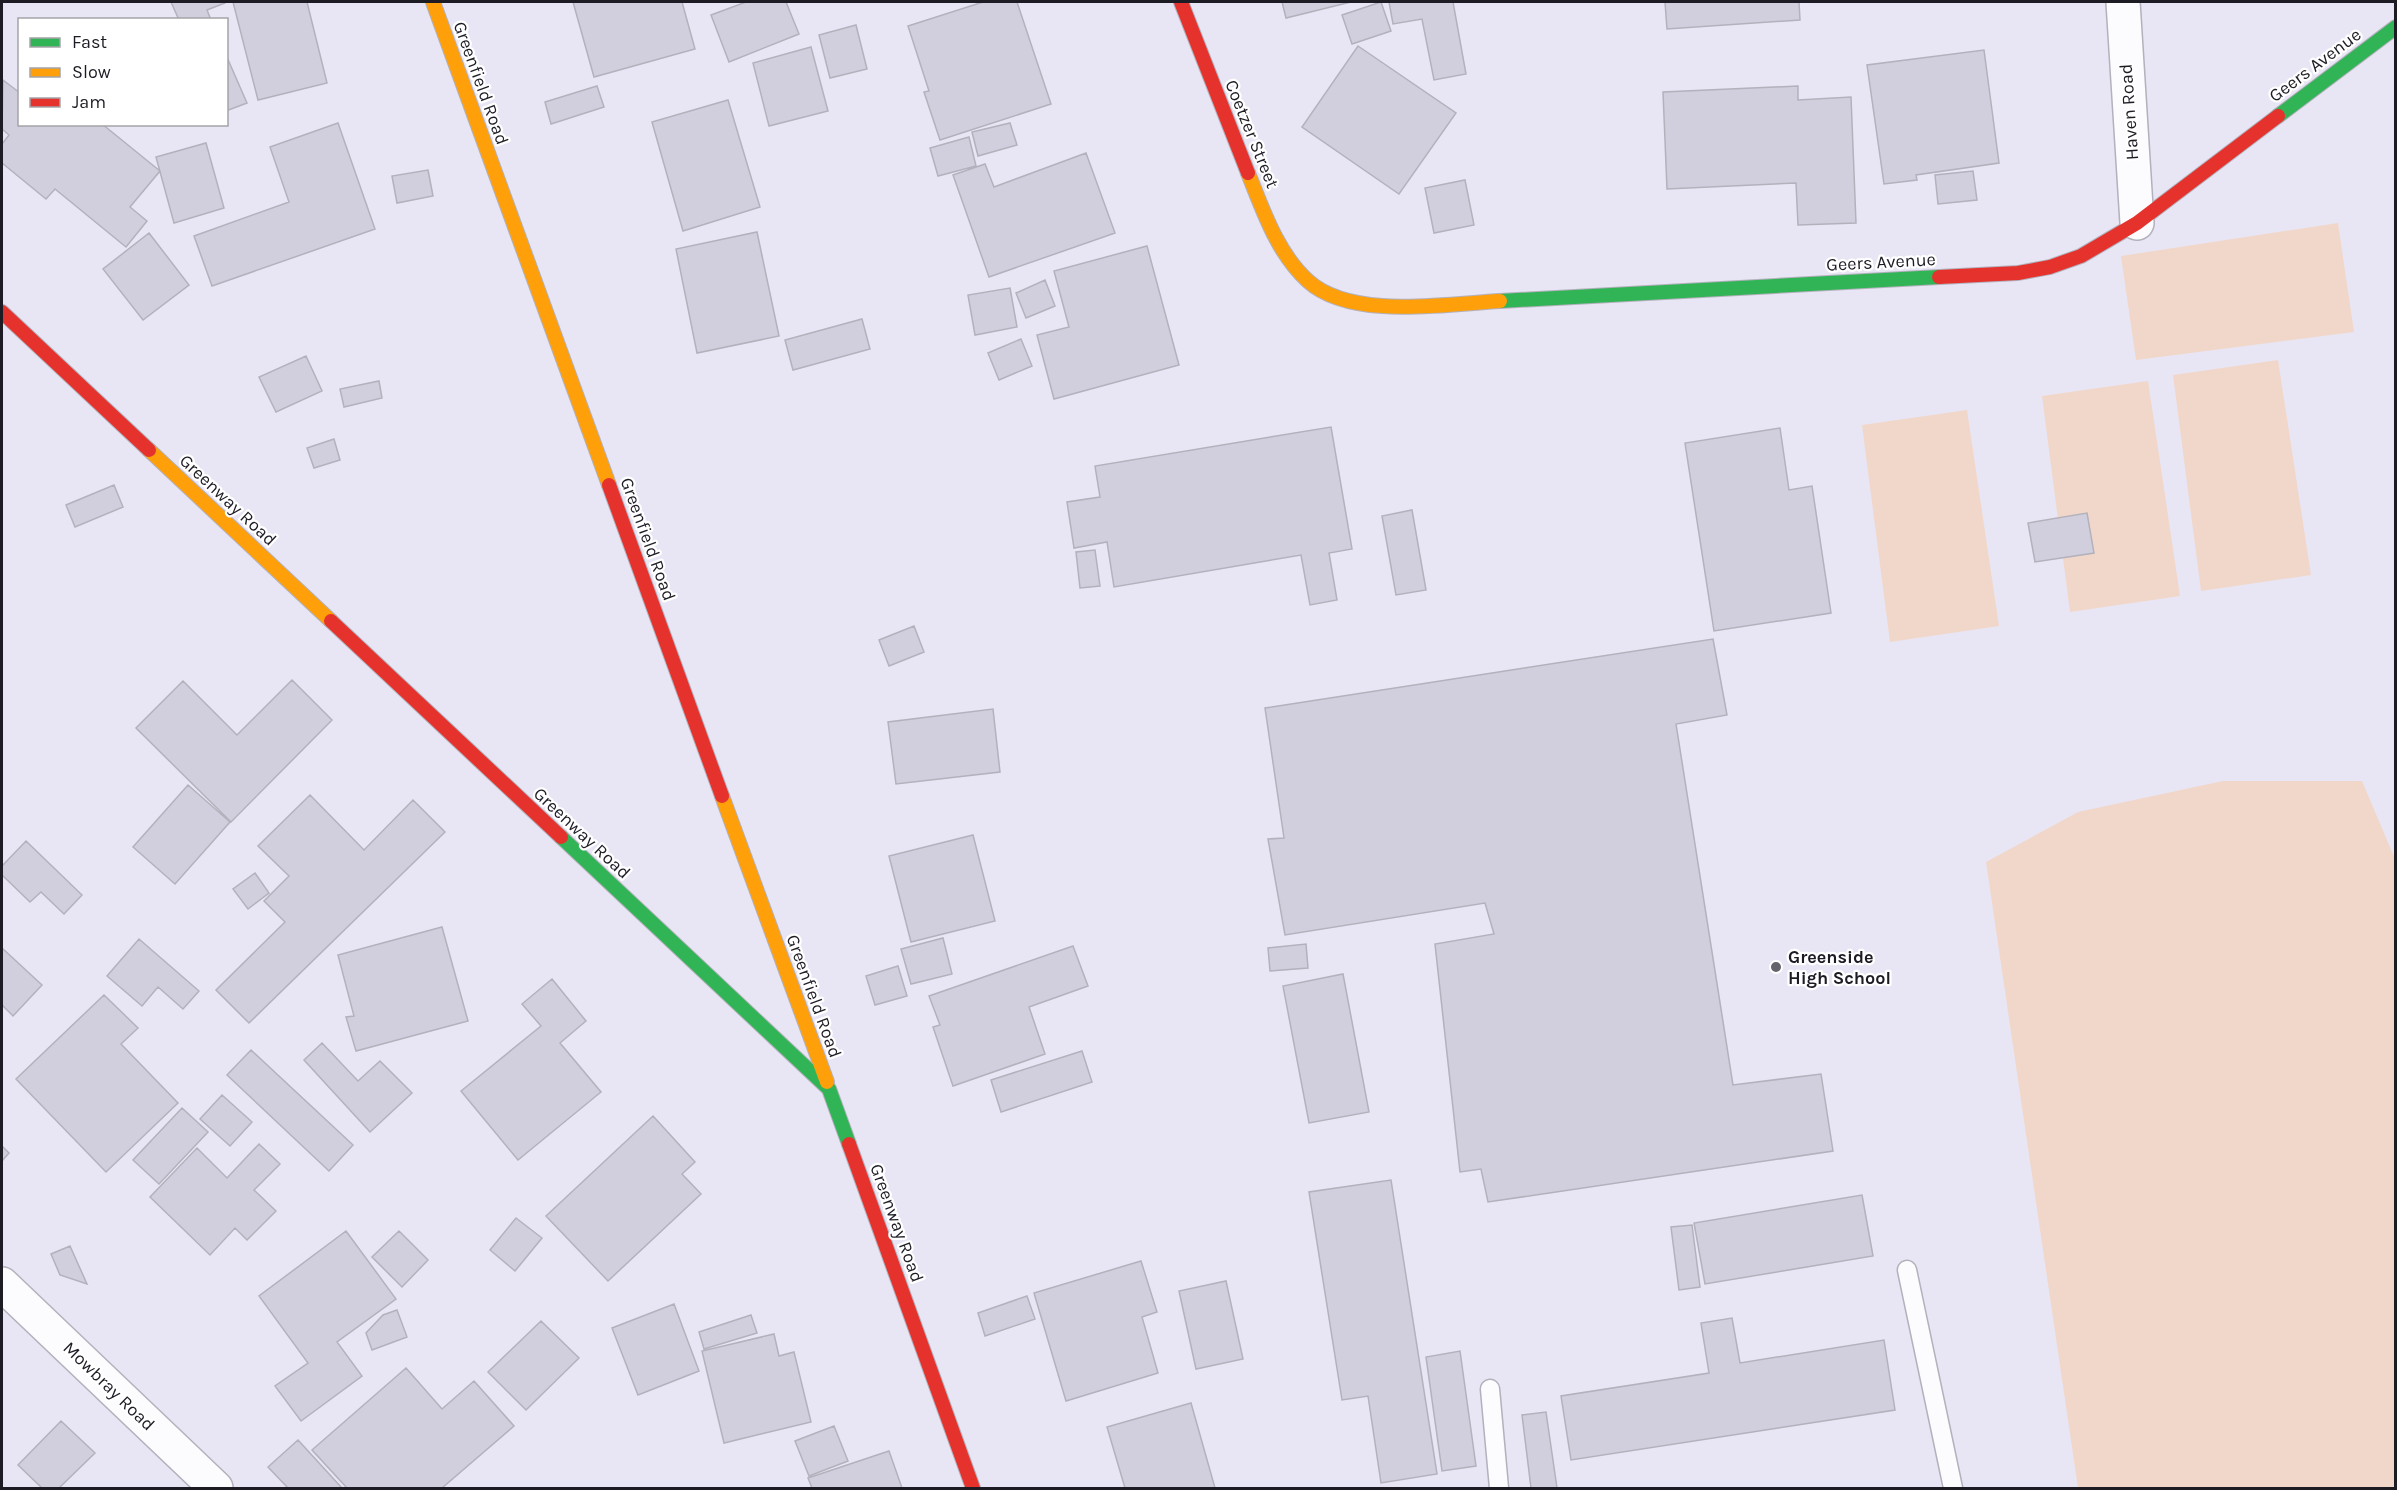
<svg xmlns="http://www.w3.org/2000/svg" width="2397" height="1490" font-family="Karla,sans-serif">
<rect width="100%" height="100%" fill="#e8e6f4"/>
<path fill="#f1d7c9" d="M2338 223 2354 332 2136 360 2121 256Z
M2278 360 2311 575 2201 591 2173 375Z
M2148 381 2180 596 2070 612 2042 396Z
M1967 410 1999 626 1890 642 1862 425Z
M2223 781H2362L2395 859V1488H2078L1986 862 2078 812Z"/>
<path fill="#d1cfde" stroke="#b3b1bc" stroke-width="1.5" d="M171 2H225V3L207 10 211 20H179Z
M233 2H307L327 83 258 100Z
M573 2H682L695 49 594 77Z
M746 2H786L799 34 729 62 711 15Z
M983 2H1017L1051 104 940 140 924 92 929 91 908 26Z
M1282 2H1351L1286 18Z
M1381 2 1391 31 1352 44 1342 15Z
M1389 2H1453L1466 74 1434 80 1422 19 1393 24Z
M1665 2H1799L1800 20 1667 29Z
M856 25 867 69 830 78 819 35Z
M1358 46 1456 113 1399 194 1302 127Z
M811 47 828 111 769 126 753 63Z
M1984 50 1999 163 1916 175 1917 180 1884 184 1867 65Z
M226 55 247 103 226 111Z
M3 80 20 93V124H102L160 171 130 207 147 221 126 247 55 189 46 199 2 163V144L9 135 2 129Z
M597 86 604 107 551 124 545 102Z
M1798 86V100L1851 97 1856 223 1798 225 1796 183 1667 189 1663 92Z
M728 100 760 207 683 231 652 122Z
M338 123 375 229 212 286 194 236 289 202 270 147Z
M1010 123 1017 145 978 156 972 132Z
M969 137 976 166 938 176 930 148Z
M206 143 224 208 174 223 156 157Z
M1086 153 1115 233 989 277 953 175 985 164 994 187Z
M428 170 433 196 397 203 392 176Z
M1973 171 1977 200 1938 204 1935 175Z
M1465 180 1474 225 1434 233 1425 188Z
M757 232 779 336 697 353 676 249Z
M149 233 189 285 143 320 103 269Z
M1147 246 1179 365 1054 399 1037 335 1069 327 1054 271Z
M1045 280 1055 306 1026 318 1016 293Z
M1010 288 1017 327 975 335 968 295Z
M862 319 870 349 793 370 785 340Z
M1021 339 1032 366 999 380 988 353Z
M306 356 322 391 276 412 259 377Z
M379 381 382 398 344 407 340 389Z
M1331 427 1352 549 1329 553 1337 600 1310 605 1301 555 1114 587 1107 542 1074 548 1067 502 1100 497 1095 466Z
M1780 428 1789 490 1812 486 1831 613 1714 631 1685 443Z
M334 439 340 460 314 468 307 448Z
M114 485 123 507 75 527 66 505Z
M1412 510 1426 590 1396 595 1382 516Z
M2087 513 2094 553 2035 562 2028 523Z
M1095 550 1100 586 1080 588 1076 552Z
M914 626 924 652 889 666 879 640Z
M1713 639 1727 715 1676 724 1733 1085 1821 1074 1833 1151 1488 1202 1481 1169 1460 1172 1435 944 1494 934 1485 903 1285 935 1268 839 1284 838 1265 708Z
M292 680 332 720 231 822 136 728 183 681 237 735Z
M993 709 1000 772 896 784 888 722Z
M188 785 230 822 175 884 133 847Z
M310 795 364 850 413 800 445 832 249 1023 216 990 285 922 264 901 289 876 258 846Z
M973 835 995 921 911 942 889 856Z
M26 841 82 895 64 914 41 892 30 902 2 875V866Z
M255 873 269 893 248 909 233 889Z
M442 927 468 1021 356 1051 346 1017 354 1016 338 955Z
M943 938 952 974 911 984 901 949Z
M139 939 199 991 183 1009 158 987 142 1006 107 976Z
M1306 944 1308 968 1270 971 1268 948Z
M1073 946 1088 986 1029 1007 1045 1054 953 1086 933 1027 940 1025 929 996Z
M2 948 42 985 13 1016 2 1005Z
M898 966 907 996 875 1005 866 976Z
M1343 974 1369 1112 1309 1123 1283 986Z
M552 979 586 1021 560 1043 601 1092 518 1160 461 1091 541 1026 522 1004Z
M104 995 138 1028 121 1044 178 1103 106 1172 16 1079Z
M322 1043 358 1081 380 1061 412 1093 370 1132 304 1060Z
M251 1050 353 1145 329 1171 227 1075Z
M1082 1051 1092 1082 1001 1112 991 1080Z
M222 1095 252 1122 230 1146 200 1119Z
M182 1108 208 1132 159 1184 133 1160Z
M653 1116 695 1162 682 1174 701 1194 608 1281 546 1216Z
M259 1144 280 1164 254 1190 276 1211 247 1240 235 1228 210 1255 150 1197 197 1148 227 1178Z
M2 1146 9 1153 2 1161Z
M1391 1180 1437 1474 1381 1483 1368 1396 1342 1400 1309 1192Z
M1862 1195 1873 1256 1705 1284 1694 1223Z
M516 1218 542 1238 515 1271 490 1250Z
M1692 1225 1700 1287 1679 1290 1671 1227Z
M346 1231 396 1299 337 1342 362 1376 301 1421 275 1386 308 1363 259 1296Z
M399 1231 428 1260 402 1287 372 1257Z
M70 1246 87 1284 60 1275 51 1254Z
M1141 1261 1157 1312 1142 1317 1158 1373 1066 1401 1034 1293Z
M1226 1281 1243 1359 1196 1369 1179 1291Z
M1027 1296 1035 1319 985 1336 978 1313Z
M674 1304 699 1371 638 1395 612 1328Z
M397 1310 407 1337 372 1350 366 1333 383 1315Z
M751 1315 757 1333 704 1349 699 1332Z
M1732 1318 1740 1363 1884 1340 1895 1410 1571 1460 1561 1396 1709 1373 1701 1323Z
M541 1321 579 1358 526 1410 488 1372Z
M774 1334 779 1356 794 1352 811 1422 724 1443 702 1351Z
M1460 1351 1476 1466 1442 1471 1426 1357Z
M406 1368 442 1409 474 1381 514 1426 442 1488H347L312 1450Z
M1191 1403 1215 1488H1125L1107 1427Z
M1546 1412 1557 1488H1531L1522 1415Z
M61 1421 95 1453 59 1488H42L18 1465Z
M834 1426 848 1461 809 1476 795 1441Z
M298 1440 341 1487 340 1488H288L268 1467Z
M889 1451 902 1488H812L808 1478Z"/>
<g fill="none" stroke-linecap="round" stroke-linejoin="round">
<g stroke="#b3b1bc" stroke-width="21">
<path id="lane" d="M1907 1270 1953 1488
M1490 1389 1499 1488"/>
</g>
<g stroke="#b3b1bc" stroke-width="36">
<path id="street" d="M2123 2 2137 223
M2 1284 216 1488"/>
</g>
<g stroke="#b3b1bc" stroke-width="16">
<path id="fast" d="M2278 116 2396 27
M1500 301 1939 277
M561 837 829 1089 849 1144"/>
</g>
<g stroke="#b3b1bc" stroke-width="16">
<path id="slow" d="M433 2 609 485
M1248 173C1263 210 1277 253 1308 281 1351 320 1445 304 1500 301
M149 450 331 621
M722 796 827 1082"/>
</g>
<g stroke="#b3b1bc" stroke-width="16">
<path id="jam" d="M1181 2 1248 173
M1939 277 2018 273 2050 267 2081 256 2137 223 2278 116
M2 312 149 450
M609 485 722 796
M331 621 561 837
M849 1144 973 1488"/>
</g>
<use href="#lane" stroke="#fcfbfd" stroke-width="18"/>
<use href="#street" stroke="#fcfbfd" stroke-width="33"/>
<use href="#fast" stroke="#30b455" stroke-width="14"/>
<use href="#slow" stroke="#ff9f0a" stroke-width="14"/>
<use href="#jam" stroke="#e5322d" stroke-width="14"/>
</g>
<circle fill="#64636d" stroke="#fff" stroke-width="2" cx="1776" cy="967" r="6"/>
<g text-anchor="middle" stroke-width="4.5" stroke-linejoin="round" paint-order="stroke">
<g font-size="18" fill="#1d1c25" stroke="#fff">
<text transform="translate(2315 65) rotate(-37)" y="6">Geers Avenue</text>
<text transform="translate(481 83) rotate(70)" y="6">Greenfield Road</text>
<text transform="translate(2129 112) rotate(-94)" y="6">Haven Road</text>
<text transform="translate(1252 134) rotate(68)" y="6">Coetzer Street</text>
<text transform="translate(1881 262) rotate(-3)" y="6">Geers Avenue</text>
<text transform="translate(228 500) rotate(43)" y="6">Greenway Road</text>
<text transform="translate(648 539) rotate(70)" y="6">Greenfield Road</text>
<text transform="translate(582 833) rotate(43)" y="6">Greenway Road</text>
<text transform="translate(814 996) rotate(70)" y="6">Greenfield Road</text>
<text transform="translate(897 1223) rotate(70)" y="6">Greenway Road</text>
<text transform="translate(109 1386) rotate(44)" y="6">Mowbray Road</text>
</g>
<g font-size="18" font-weight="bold" fill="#1d1c25" stroke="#fff" text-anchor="start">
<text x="1788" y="963">Greenside<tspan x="1788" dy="21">High School</tspan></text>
</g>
</g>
<rect width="2397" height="1490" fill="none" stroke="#1d1c25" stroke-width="6"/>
<rect x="18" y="18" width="210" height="108" fill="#ffffff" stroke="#a5a4a8" stroke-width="1.5"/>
<rect x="30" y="38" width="30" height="9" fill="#30b455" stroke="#a5a4a8" stroke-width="1.5"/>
<text x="72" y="48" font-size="18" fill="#1d1c25">Fast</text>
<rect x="30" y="68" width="30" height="9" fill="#ff9f0a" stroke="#a5a4a8" stroke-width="1.5"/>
<text x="72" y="78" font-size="18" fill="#1d1c25">Slow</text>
<rect x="30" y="98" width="30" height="9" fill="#e5322d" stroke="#a5a4a8" stroke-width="1.5"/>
<text x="72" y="108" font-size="18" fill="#1d1c25">Jam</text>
</svg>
